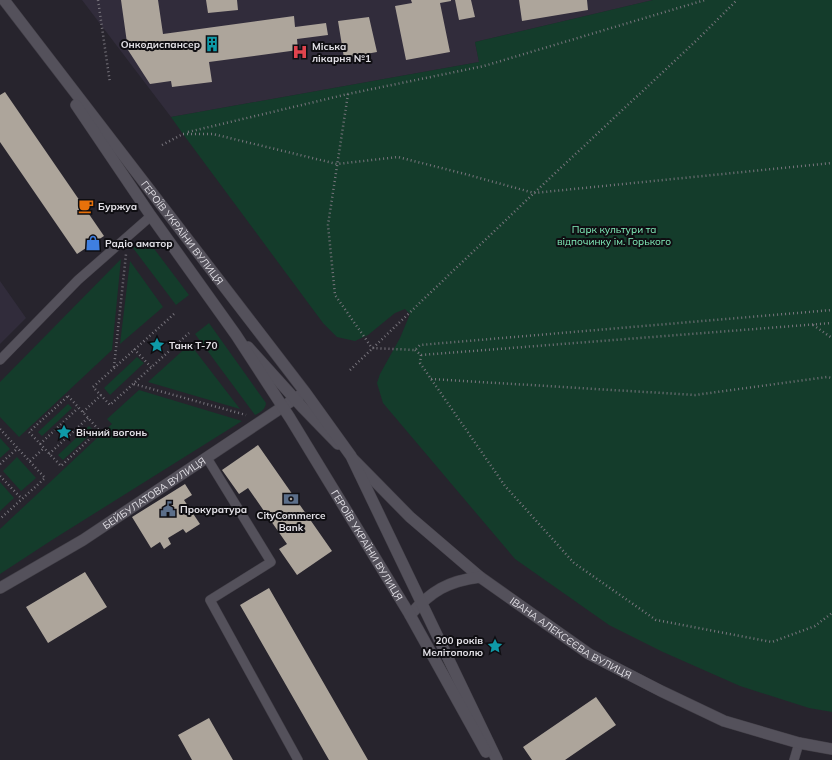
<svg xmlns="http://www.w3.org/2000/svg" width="832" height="760" font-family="Mulish,sans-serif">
<rect width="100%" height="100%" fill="#27242d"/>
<path fill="#312c3b" d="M82 0H653L475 42 479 62 171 117Z
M0 281 26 318 0 344Z"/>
<path fill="#143c2b" d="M653 0H832V712L809 708 740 686 663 652 609 625 515 559 383 403 377 383 380 374 400 338 410 314 405 309 395 313 368 335 355 341 337 337 323 323 183 134 171 117 479 62 475 42Z
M140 244H146L152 246 189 295 176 305 133 248Z
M121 259 112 350 19 437 0 417V382Z
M130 261 163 307 120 344Z
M209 323 266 403C265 410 261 412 255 415L195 334Z
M190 344 240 409 148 382Z
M137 357 144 363 110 395 104 388Z
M139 390 242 421 52 540 0 574V529L112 424 107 419Z
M68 404 72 408 42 436 38 432Z
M89 426 94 431 63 460 58 455Z
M0 438 10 449 0 458Z
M17 457 36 478 21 491 3 471Z
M0 482 14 498 0 511Z"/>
<path fill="#ada59b" d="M121 0H158L163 34 294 16 295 27 326 23 328 35 297 39 298 50 209 62 212 82 172 87 171 81 150 84 128 50Z
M206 0H237L238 10 208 13Z
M411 0H451V1L440 3 450 52 406 60 395 6 412 3Z
M455 0H471L475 17 459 20Z
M519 0H587L588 10 522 21Z
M369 17 377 52 344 58 338 21Z
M5 92 104 236 77 254 0 142V95Z
M258 445 332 551 297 575 279 549 287 544 248 488 239 494 222 470Z
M185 484 192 495 184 500 200 524 186 533 183 529 168 538 171 544 164 549 160 542 151 548 132 517Z
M85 572 107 607 48 643 26 607Z
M269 588 368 760H329L240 605Z
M596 697 616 725 565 760H532L523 747Z
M209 718 233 760H192L178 735Z"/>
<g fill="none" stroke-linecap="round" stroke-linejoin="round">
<g stroke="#423f47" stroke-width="10">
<path id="service" d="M0 360 78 280 151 216
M207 458 271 562 210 600 298 760
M794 760 799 743"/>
</g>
<g stroke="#423f47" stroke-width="12">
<g id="minor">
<path id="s1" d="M0 588 83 540 302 394"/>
</g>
</g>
<g stroke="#423f47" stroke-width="12">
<g id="tertiary">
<path d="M248 347 303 408 338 444"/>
<path id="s2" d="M353 459 410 517 480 577 589 654 661 691 724 721 799 743 832 749"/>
<path d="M410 615C431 591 448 581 480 577"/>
</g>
</g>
<g stroke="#423f47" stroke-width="12">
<g id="secondary">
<path id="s3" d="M4 0 305 392 351 456 497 760"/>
<path id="s4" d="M76 105 151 216 236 335 290 418 410 615 486 752"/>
</g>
</g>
<path stroke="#78757d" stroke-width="2.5" stroke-dasharray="1 3" stroke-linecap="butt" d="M98 0 110 83
M348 94 328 225 335 295 372 348 415 350 420 345 832 310
M188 132 348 94 484 66 705 0
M183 134H213L337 164 398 157 465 174 534 193 832 163
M162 145 183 134
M174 314 93 387 110 405 189 333
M813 325 832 338
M134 349 151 367
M415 350 421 355 832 323
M421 355 420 363 505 486 574 563 656 620 772 642 815 626 832 613
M114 367 126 254
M350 370 534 193 697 40 737 0
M431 379 695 395 827 377 832 378
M134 384 246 415
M68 396 99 430 61 466 29 432Z
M83 412 101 395
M0 429 45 478 0 519
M40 444 78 408
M49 454 88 418
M30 461 44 448
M0 464 18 448
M0 476 22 499"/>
<use href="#service" stroke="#54515b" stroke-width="9"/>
<use href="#minor" stroke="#54515b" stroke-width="11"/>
<use href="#tertiary" stroke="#54515b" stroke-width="11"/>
<use href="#secondary" stroke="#54515b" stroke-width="11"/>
</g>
<defs>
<g id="building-bare" transform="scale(1.2)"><path d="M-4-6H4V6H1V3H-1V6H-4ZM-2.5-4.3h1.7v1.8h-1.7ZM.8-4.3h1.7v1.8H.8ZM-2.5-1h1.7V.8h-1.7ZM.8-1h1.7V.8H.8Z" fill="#0f9aa8" stroke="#0f0e12" stroke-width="2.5" paint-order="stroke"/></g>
<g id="hospital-bare" transform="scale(1.2)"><path d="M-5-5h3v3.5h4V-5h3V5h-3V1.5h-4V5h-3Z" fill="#e0444e" stroke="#0f0e12" stroke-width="2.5" paint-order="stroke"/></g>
<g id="cafe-bare" transform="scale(1.2)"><path d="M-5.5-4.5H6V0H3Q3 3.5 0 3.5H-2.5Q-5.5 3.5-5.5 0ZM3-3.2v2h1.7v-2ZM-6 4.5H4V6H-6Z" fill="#e8710a" stroke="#0f0e12" stroke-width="2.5" paint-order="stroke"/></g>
<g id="shop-bare" transform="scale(1.2)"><path d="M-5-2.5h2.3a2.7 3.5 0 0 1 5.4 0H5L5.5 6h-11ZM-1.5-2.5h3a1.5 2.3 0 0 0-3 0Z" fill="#3f7fe0" stroke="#0f0e12" stroke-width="2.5" paint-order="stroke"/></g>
<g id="sight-bare" transform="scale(1.2)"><path d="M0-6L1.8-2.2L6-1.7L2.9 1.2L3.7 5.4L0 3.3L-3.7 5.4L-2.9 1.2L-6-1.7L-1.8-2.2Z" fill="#0f9aa8" stroke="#0f0e12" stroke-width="2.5" paint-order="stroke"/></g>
<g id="bank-bare" transform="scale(1.2)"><path d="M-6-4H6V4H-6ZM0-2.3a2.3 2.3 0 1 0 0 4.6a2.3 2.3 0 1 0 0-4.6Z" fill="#5c6f8a" stroke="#0f0e12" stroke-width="2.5" paint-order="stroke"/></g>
<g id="civic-bare" transform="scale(1.2)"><path d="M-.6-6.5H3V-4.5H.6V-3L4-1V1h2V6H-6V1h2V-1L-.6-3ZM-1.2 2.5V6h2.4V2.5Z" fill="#5c6f8a" stroke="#0f0e12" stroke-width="2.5" paint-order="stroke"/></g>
</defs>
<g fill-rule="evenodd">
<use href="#building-bare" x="212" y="44"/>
<use href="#hospital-bare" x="300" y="52"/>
<use href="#cafe-bare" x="86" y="206"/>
<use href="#shop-bare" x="93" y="243"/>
<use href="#sight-bare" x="157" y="345"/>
<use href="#sight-bare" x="64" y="432"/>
<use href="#bank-bare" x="291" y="499"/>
<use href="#civic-bare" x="168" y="509"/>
<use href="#sight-bare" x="495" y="646"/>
</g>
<g text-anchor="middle" stroke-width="4" stroke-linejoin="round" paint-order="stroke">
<g font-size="10" font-weight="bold" fill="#e1dfe5" stroke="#0f0e12" text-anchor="start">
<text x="200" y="48" text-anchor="end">Онкодиспансер</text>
<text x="312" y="50">Міська<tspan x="312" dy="12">лікарня №1</tspan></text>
<text x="98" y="210">Буржуа</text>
<text x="105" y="247">Радіо аматор</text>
<text x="169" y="349">Танк Т-70</text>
<text x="76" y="436">Вічний вогонь</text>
<text x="180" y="513">Прокуратура</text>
<text x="291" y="519" text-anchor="middle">CityCommerce<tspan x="291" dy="12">Bank</tspan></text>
<text x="483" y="644" text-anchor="end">200 років<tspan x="483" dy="12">Мелітополю</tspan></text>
</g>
<g font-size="10" fill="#80eab8" stroke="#0f0e12">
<text x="614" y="233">Парк культури та<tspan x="614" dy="12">відпочинку ім. Горького</tspan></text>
</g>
<g font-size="10" fill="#e1dfe5" stroke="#0f0e12">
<text dy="4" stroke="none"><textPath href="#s3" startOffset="293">ГЕРОЇВ УКРАЇНИ ВУЛИЦЯ</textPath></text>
<text dy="4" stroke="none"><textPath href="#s1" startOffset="181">БЕЙБУЛАТОВА ВУЛИЦЯ</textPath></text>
<text dy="4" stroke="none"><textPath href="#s4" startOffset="528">ГЕРОЇВ УКРАЇНИ ВУЛИЦЯ</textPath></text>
<text dy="4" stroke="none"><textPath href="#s2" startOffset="283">ІВАНА АЛЕКСЄЄВА ВУЛИЦЯ</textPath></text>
</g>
</g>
</svg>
